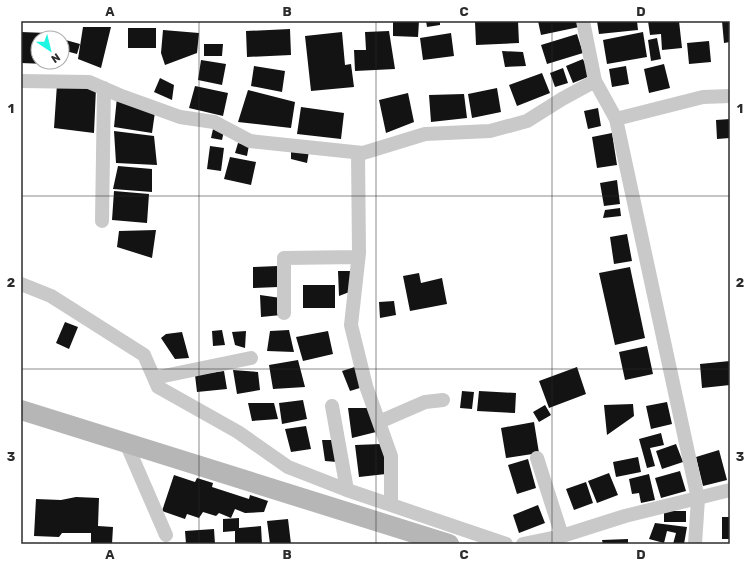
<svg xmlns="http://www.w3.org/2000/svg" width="751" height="565" font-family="Rubik,sans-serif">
<rect width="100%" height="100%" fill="#fff"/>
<path fill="#131313" d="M393 21H419L418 37 393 36Z
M426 21H440V25L427 27Z
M518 21 519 43 476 45 475 22Z
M538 21H578L579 27 541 35Z
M597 21H637L638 30 599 34Z
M648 21H679L682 48 662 50 661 34 650 35Z
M722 21H730V42L724 43Z
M83 27H111L101 68 78 59Z
M128 28H156V48H128Z
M290 29 291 55 247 57 246 31Z
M163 30 199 33 197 53 165 65 161 53Z
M389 31 395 69 355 71 354 50H366L365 32Z
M21 32 47 33V38H38V62H46V64L21 63Z
M342 32 345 65 351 64 354 87 311 91 305 36Z
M643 32 647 57 607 64 603 40Z
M451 33 454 56 423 60 420 38Z
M577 34 583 53 547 64 541 45Z
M657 38 661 59 651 61 648 40Z
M62 39 80 44 77 54 62 50Z
M709 41 711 62 689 64 687 43Z
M204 44H223L222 56H204Z
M502 51 523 52 526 66 505 67Z
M583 59 590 76 573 83 566 66Z
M201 60 226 64 222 85 198 80Z
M664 64 670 88 649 93 644 69Z
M254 66 285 71 282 92 251 86Z
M626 66 629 84 612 87 609 69Z
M563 68 568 83 555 87 550 73Z
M542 73 550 93 517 106 509 85Z
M160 78 174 85 172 100 154 92Z
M57 84 96 88 94 133 54 128Z
M195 86 228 93 223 116 189 108Z
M497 88 501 112 472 118 468 94Z
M248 90 295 102 291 128 238 122Z
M408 93 414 122 386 133 379 100Z
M464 94 467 118 431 122 429 95Z
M117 97 155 112 152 133 114 127Z
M301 107 344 113 341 139 297 134Z
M598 108 601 126 588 129 584 111Z
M730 119V138L717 139 716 120Z
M213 129 224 131 222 140 211 138Z
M114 131 154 136 157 165 116 163Z
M612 133 617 165 597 168 592 137Z
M238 143 249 145 247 156 235 153Z
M210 146 224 148 221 171 207 169Z
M291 148 309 151 307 163 291 159Z
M230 157 256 162 251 185 224 179Z
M118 166 152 169V192L113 189Z
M617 180 620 204 604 206 600 183Z
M114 191 149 194 147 223 112 220Z
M620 208 621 216 603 218 605 210Z
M156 230 152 258 117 247 119 231Z
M627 234 632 261 614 264 610 237Z
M278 266V287L253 288V267Z
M630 267 645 338 615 345 599 273Z
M338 271H354L352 291 339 296Z
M419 273 421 283 442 278 447 304 410 311 403 276Z
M303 285H335V308H303Z
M260 295 281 298V315L261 317Z
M394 301 396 315 380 318 379 302Z
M65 322 78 327 69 349 56 343Z
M222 330 225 345 213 346 212 331Z
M289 330 294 352 267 351 270 331Z
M246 331 245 348 235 345 232 332Z
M328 331 333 354 303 361 296 337Z
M182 332 189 358 175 359 161 338 166 334Z
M647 346 653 374 625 380 619 352Z
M298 360 305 387 273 389 269 365Z
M730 361V385L702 388 700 364Z
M358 366 363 387 350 391 342 371Z
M577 367 586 394 549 408 539 381Z
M233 370 258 372 260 390 237 394Z
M224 371 227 389 197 392 195 375Z
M462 391 474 392 472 409 460 408Z
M479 391 516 393 515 413 477 411Z
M303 400 307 419 282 424 279 403Z
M667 402 672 424 651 429 646 406Z
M248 403H274L278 419 252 421Z
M633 404 634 416 607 435 604 405Z
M545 405 551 415 539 422 533 412Z
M348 408H368L376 432 352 438Z
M534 422 539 453 506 458 501 428Z
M306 426 311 449 291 452 285 429Z
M661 433 664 445 650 448 655 466 647 468 639 439Z
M322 440H334L337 462 325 461Z
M381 444 386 461V474L359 477 355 445Z
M676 444 683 462 662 469 656 451Z
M719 450 727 480 703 486 696 457Z
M638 457 641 472 616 477 613 462Z
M528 459 536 488 517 494 508 465Z
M680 471 686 491 661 498 655 478Z
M609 473 618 495 597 503 588 481Z
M649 474 655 500 641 503 639 493 632 494 629 479Z
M174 475 195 482 197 478 213 483 212 487 249 499 250 495 268 501 264 512 245 513 235 509 231 518 219 513 216 516 203 512 199 518 187 514 185 519 162 511Z
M586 482 593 503 574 510 566 489Z
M76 497 99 498 98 526 113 527 112 544H91V533H62L59 537 34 536 36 499 61 500Z
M538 505 545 523 519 533 513 515Z
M664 511H686V522H664Z
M722 517H730V539H722Z
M239 518V528L261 526 262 544H235V531L223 532V519Z
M288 519 291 544H270L267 521Z
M655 523 687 527 684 544H673L676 533 667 531 664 543 649 539Z
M214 529 215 544H186L185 531Z
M628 539V544H603L602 540Z"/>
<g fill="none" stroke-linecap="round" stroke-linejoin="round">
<path stroke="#c9c9c9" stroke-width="14" d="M583 21 595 81 616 119 698 499 695 544
M21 81 89 82 119 95 180 117 214 122 250 141 363 153 425 134 490 131 527 121 562 99 595 81
M616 119 703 97 730 96
M358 153 359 253 351 325 366 386 391 456V504
M102 221 104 88
M21 284 51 296 144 355 158 387 238 432 288 467 347 490 506 544
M284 313V258L358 257
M154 378 251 358
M332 406 347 490
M379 422 425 402 443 400
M126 443 166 535
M537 458 562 536
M523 544 562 536 625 516 730 490"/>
<path stroke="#b6b6b6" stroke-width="20" d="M21 410 449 544"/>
</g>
<path fill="none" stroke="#2c2c2c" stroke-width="1" stroke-opacity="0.55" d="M199 21V544M376 21V544M552 21V544M21 196H730M21 369H730"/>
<rect width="751" height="565" fill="none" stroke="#ffffff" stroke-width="44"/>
<g transform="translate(50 50) rotate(145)"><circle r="19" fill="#ffffff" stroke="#ababab"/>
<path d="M0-3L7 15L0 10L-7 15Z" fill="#1cf6e2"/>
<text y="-6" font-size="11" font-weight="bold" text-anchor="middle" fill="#2c2c2c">N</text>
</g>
<rect x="22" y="22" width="707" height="521" fill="none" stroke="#2c2c2c" stroke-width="1.5"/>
<g font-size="13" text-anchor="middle" font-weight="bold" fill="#2c2c2c">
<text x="110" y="16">A</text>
<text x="287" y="16">B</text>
<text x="464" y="16">C</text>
<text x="641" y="16">D</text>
<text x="11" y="113">1</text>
<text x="740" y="113">1</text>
<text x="11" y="287">2</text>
<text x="740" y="287">2</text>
<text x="11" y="461">3</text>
<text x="740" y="461">3</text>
<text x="110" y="559">A</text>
<text x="287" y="559">B</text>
<text x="464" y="559">C</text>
<text x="641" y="559">D</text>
</g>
</svg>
